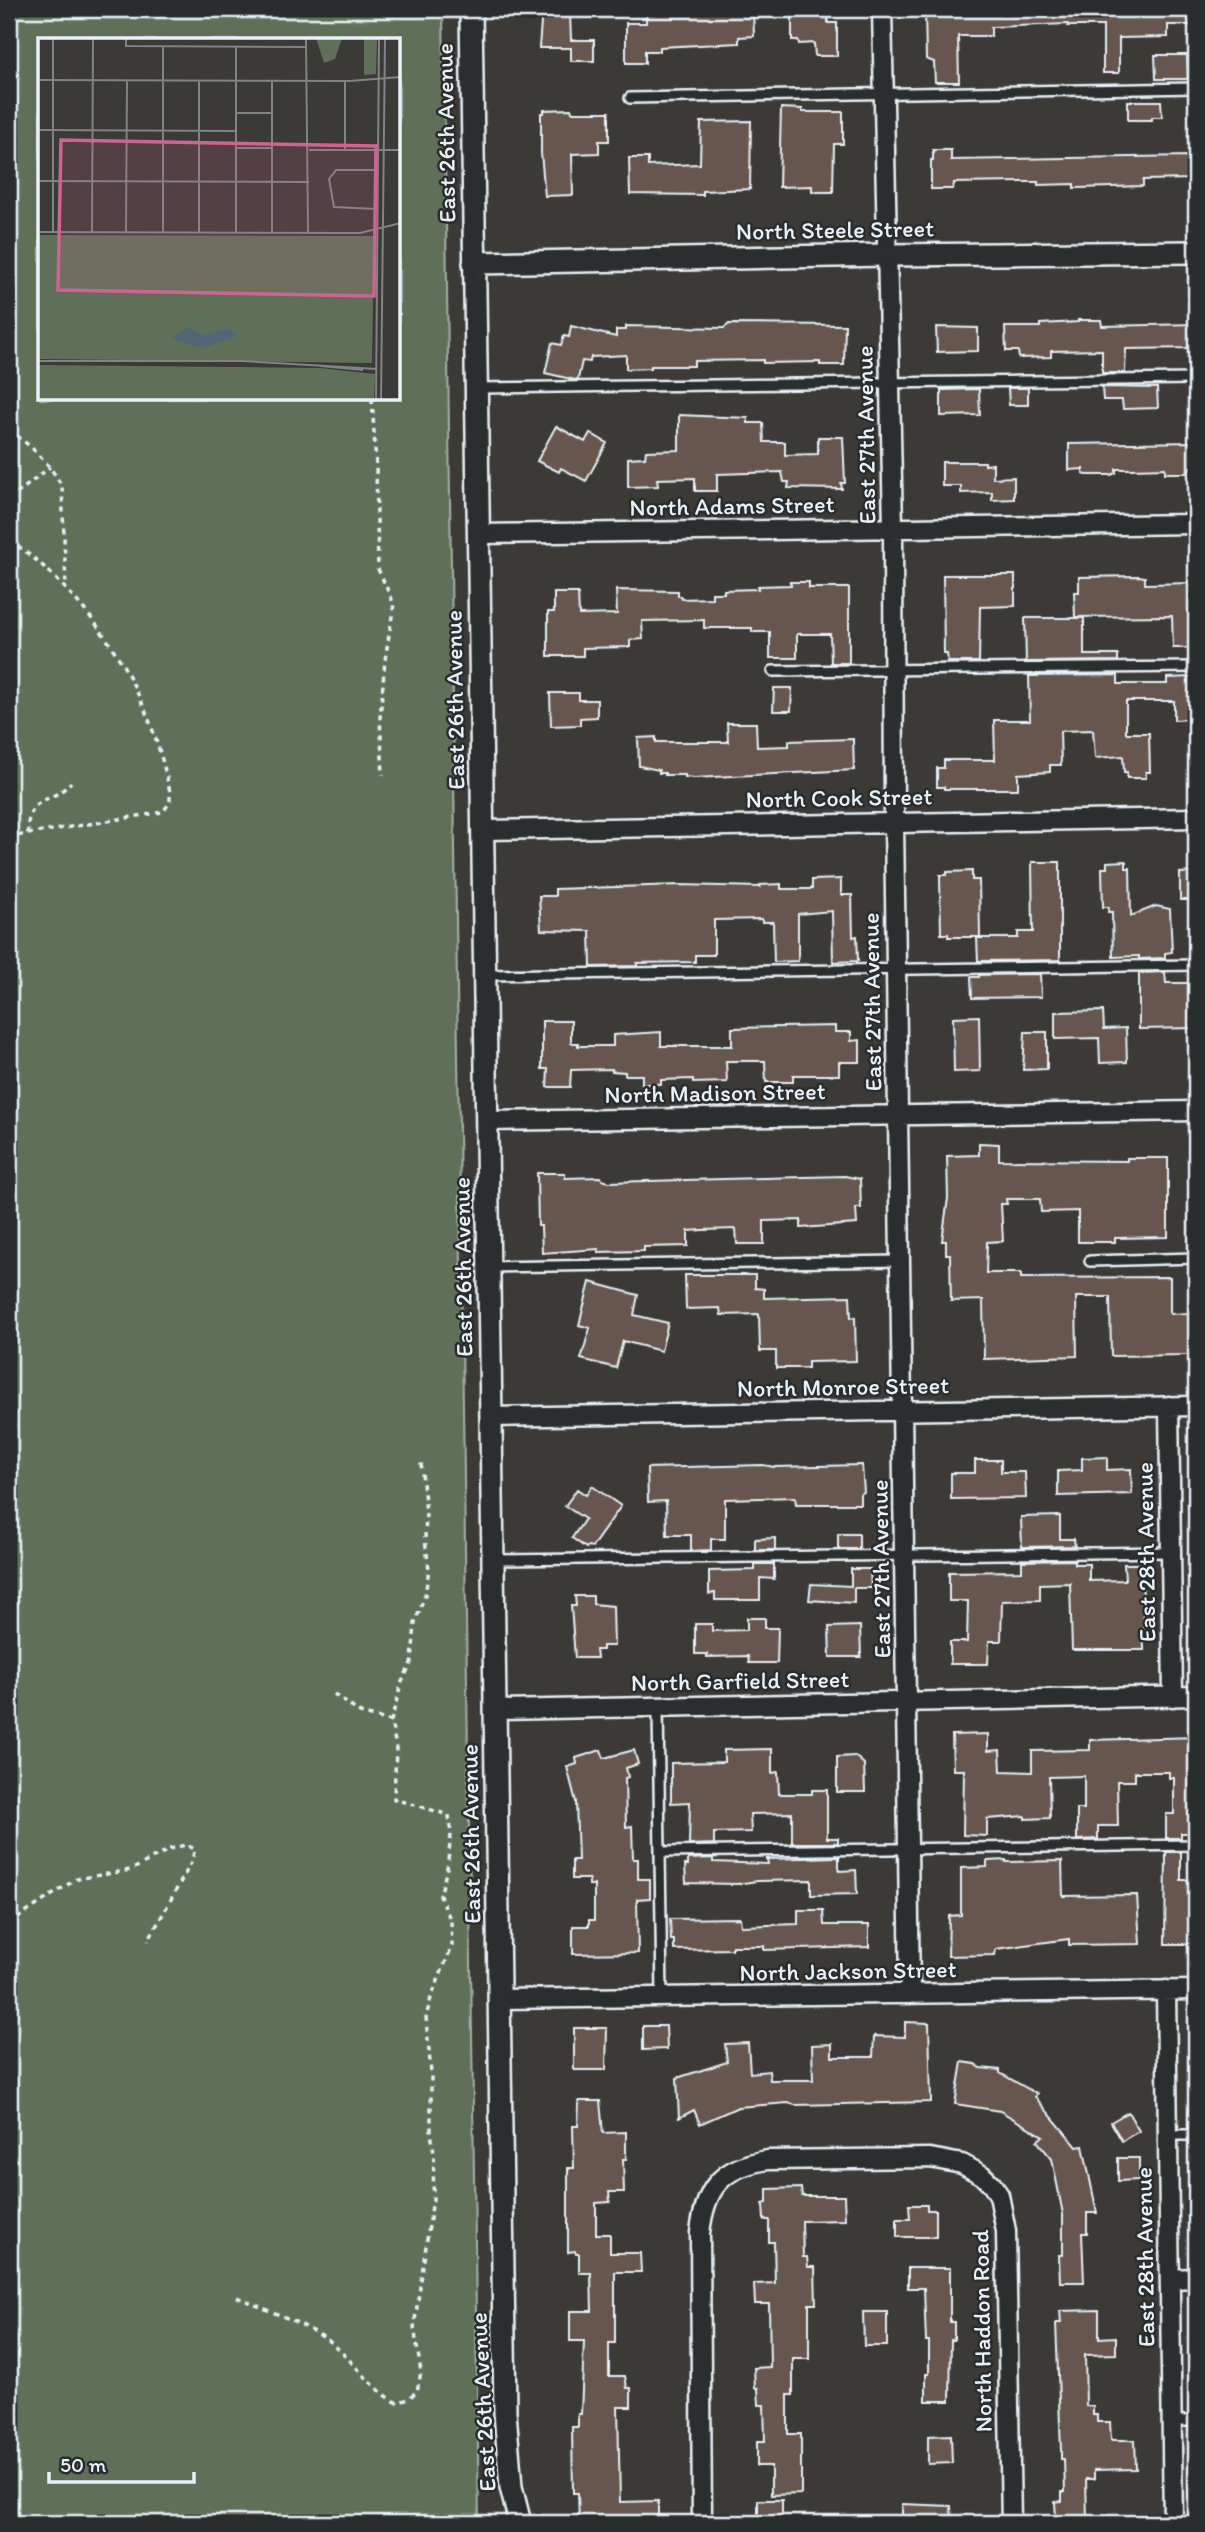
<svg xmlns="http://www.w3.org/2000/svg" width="1205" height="2532" font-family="Itim,sans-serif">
<rect width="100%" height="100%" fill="#3c3a37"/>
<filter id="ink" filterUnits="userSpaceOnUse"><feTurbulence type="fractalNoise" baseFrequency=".0143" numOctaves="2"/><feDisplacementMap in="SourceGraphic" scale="14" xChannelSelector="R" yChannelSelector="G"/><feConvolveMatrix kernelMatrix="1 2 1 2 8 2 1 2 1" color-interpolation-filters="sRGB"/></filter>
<g filter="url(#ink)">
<path fill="#4c4642" d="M1172 2421H1196V2523H1173Z"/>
<path fill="#607058" stroke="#a4b0a8" stroke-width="2" fill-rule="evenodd" d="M9 9H443L479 2523H9ZM40 40H399V399H40Z"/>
<path fill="#66574d" stroke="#e8f1f8" stroke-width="2" d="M542 9H560V13H570L571 40H594V61H571V48H539Z
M646 9H753L754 36 739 37V43L660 47V51H645V63H626V23H646Z
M813 9H828V23H837V56H815L814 43 799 44 798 40H792V17H808V14H813Z
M925 9H1192V25H1168V37L1119 38V73H1103V26H1068V24L991 27V36H958L959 82H935L934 62 926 59Z
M1155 55H1187L1188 79H1156Z
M1128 101H1161L1162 117H1152V120H1128Z
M781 108 802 109V112H843V144H834L833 192H812V186L779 187Z
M571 109 572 112H609V141H599V153L572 154 573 195 545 196 541 153V113H544V110Z
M751 121 750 189 703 191V195L630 194 629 158H648V166L700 164 701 122Z
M933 150H951V160L1191 156 1192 179 1143 180V186L1078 188H1074V184L1038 185V182H1022L954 183 953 189H931V160H933Z
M1078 320H1101L1102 326 1196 324V348L1126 349 1125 373H1102V350L1051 351V357L1019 358 1018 351H1006L1005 327H1040V324L1078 322Z
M729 324 845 325 844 365H820V362L763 363V360L694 361V366H651V368L626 369V355L591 357 590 362 582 361 578 379 575 380 545 373 552 343 561 345 564 336 569 337 571 326 616 337V330H626V326L724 328Z
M936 327 978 328V351L937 352Z
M1102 387 1157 388 1158 408 1123 409 1122 400H1103Z
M1008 388H1028V405H1009Z
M979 389 980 415 941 416V390Z
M679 415 748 418V423H763L764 442H785V455L818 454V437H843L845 483H841L842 489 788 488 789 482H784L782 472 717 474V491H695V478L657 479 658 486 628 487V458L645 457 646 451 679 450Z
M556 426 585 442 590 433 607 443 586 481 561 468 559 472 537 461Z
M1196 442V467H1190L1189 473H1165V468L1131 469H1116V473L1111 475H1087L1083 474V469L1069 470V444Z
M942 462H985V465L993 464V478L1014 477V499L992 500V492L961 493V486H942Z
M943 575H1015V606L980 607 979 662H948L947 654H944Z
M1139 576 1145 577V584L1196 583V618H1192L1193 648H1173L1172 616 1075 617 1074 592H1079V577Z
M790 582H809V588H849V663H831L830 634H797V658H770V632H752V628H704V620L642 621 643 639 630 640V647L583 648V656H548V612H554V593H578L579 615 617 614 616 590 678 591V596H681L682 599 712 598V593H724V590L758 589V586L791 585Z
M1025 618H1084V655H1118V661L1026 662Z
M1118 675V684H1167V678L1192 677 1191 719 1174 720V701H1126V733H1149L1150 772H1146V778H1127V772H1124L1123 756 1095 758 1093 730 1060 731 1061 765H1050V772L1018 774V789H944V787H937V768H944V760H995L994 720H1030L1029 676Z
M774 688H792L791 711H773Z
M550 693H579V700H597V717L580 718V725L551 726Z
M727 723H756L757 747 789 746V741L853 739 854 770 694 778 685 777V775H665V773H659V770L639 766 638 738 656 737V742H728Z
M1126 861V868H1130L1131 916 1156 906 1170 909 1172 952 1165 953V958L1139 959V956L1113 957 1112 912H1108L1109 907H1103L1102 868H1107V862Z
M1032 862H1060V960L978 961 977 938H1018V932H1033Z
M972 871V880H979L980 937H948V934H941L940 875H947V872Z
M1196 872V900H1180V873Z
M841 879V895H852L853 937 857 936 858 961 833 962 832 911 798 914V961L774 962 773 922H762V919L714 920V955H695V962L637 963V966L591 967 590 931 541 930 539 896H555V889L680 885 760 887V885L781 884V889H812V880Z
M1165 972 1166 983H1196V1028L1139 1029V973Z
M1040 974 1041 997 972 998 971 977H979V975Z
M1103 1011 1104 1029 1126 1028 1127 1062 1100 1063 1099 1038 1055 1039V1012Z
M979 1016 980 1071 954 1072 953 1017Z
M542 1021H571V1043H578V1046H613V1035L661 1032V1046H732V1028L835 1026V1032H851V1041L860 1040V1062H839V1075H793V1082H766L765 1061H726L727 1082 693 1083V1079L661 1080V1084H642V1075H625V1072L612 1071V1069L571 1070 570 1087H547L548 1069H542Z
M1025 1032H1047V1069L1023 1070Z
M979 1143 999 1144V1160L1127 1161V1158H1168V1237L1115 1238V1242H1078V1211L1041 1212 1040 1199H1006L1007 1204H1001L1003 1241 987 1242 986 1273H1021V1278L1170 1277V1314L1190 1313V1355L1111 1356 1110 1297H1076L1077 1356 984 1359 983 1300 951 1301 950 1254H946V1241H942L948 1198 947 1156 979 1155Z
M537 1173H565V1178L601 1177 602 1180 609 1182 845 1176 860 1179 861 1208H856L857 1224 801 1228V1220L764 1221V1244H737L736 1229 703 1230 688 1231V1246L644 1247V1251L598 1252V1249L542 1253 541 1226H538Z
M685 1275H755V1288L764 1289V1298L850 1296 851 1318 855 1317 856 1361 808 1362V1368H776V1351H760L759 1314 721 1315 720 1308 686 1309Z
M590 1282 638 1295 634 1315 668 1323 661 1351 623 1341 616 1368 581 1359 590 1328 579 1325Z
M1107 1457V1470L1131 1469 1132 1494 1058 1496V1471L1082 1470V1458Z
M975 1460H1001V1472H1025L1026 1498 951 1499V1473H975Z
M763 1465 774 1467 862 1465 864 1492 860 1494V1504H796L795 1497 725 1499V1539H711V1550L691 1551V1535H667L666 1501 648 1502 647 1468Z
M592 1486 621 1506 592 1547 588 1546 586 1548 572 1538 585 1519 565 1506 577 1489 586 1495Z
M1060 1516V1539H1074L1075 1546 1022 1547 1021 1517Z
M838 1534H859V1549H838Z
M775 1538V1550H755V1539Z
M1075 1560V1564H1089V1581L1125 1580 1124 1564H1142L1144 1650H1072L1070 1583 1040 1584V1600L1002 1601 1001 1641H989L988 1664H950V1642H967L968 1601H949V1572L1022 1571V1561Z
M755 1564H774V1579L760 1578V1600H715V1593L709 1594V1571L755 1570Z
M851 1569H870L871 1588H854V1603L809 1600 811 1584 851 1586Z
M575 1596H593V1604L613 1606 614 1646H602V1650H596L597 1658H575L571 1606H576Z
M747 1618H765V1628H778L777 1663H749L748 1656 707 1657V1654H695V1624H712V1631L747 1630Z
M860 1626 861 1657H830L829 1627Z
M988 1734V1751L1000 1750 1001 1771 1032 1772V1751L1090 1750V1740L1196 1737V1833H1181V1838H1166V1814H1174V1778H1169V1772H1135V1781H1117L1118 1826H1098V1839L1077 1840V1809H1084V1776L1049 1777 1050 1818 1025 1819V1816L987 1819V1836L963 1835 964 1770H953L952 1735Z
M772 1749V1773L778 1772 779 1794H812V1790H827V1838H838V1843H792V1813L750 1814 751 1832 714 1833V1844L689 1845 690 1802 671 1803V1763L724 1762V1750Z
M601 1750 604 1758 634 1750 638 1764 626 1768 628 1777 625 1778 626 1827 632 1826 633 1859H638V1879H650V1898L637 1899 638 1953 573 1954V1926H589V1920H594V1885H589V1879H572V1860H578L576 1802 567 1767 577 1764 576 1758Z
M855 1756 864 1764 865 1792H837V1757Z
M1166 1852H1181V1880H1196V1911H1194L1195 1925H1191L1192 1944H1165Z
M839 1857V1871L856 1870 857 1894 811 1895V1880L757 1881 737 1884 686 1883 685 1865H688V1859L713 1858V1862L768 1864 767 1859Z
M1006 1860V1862L1062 1861 1063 1896 1137 1895 1140 1944 1069 1945V1939L996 1949 995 1955 948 1956 949 1916 961 1915V1868L987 1867V1861Z
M798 1910H823L824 1925H869V1947L764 1950V1946H732V1949L674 1950V1940H671L670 1919 740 1918 741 1926 798 1924Z
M905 2022 929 2023 931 2102 795 2105 788 2103 738 2107 700 2124 694 2110 679 2118 677 2078 727 2062 725 2044 748 2043 750 2073 769 2071 770 2080H813L812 2045 832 2044V2057H873L874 2036 905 2037Z
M643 2026H666L667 2049 643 2050Z
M574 2028H607L606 2070H574Z
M962 2062 975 2064 981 2068 1000 2070V2073L1037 2094 1035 2097 1077 2147 1083 2146 1097 2213H1087V2233H1082L1084 2282H1060L1059 2255H1063V2214L1052 2159 1037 2141 1043 2136 1000 2111 955 2104Z
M579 2101H600L603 2133 626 2132V2159H623L624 2192H609L610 2202 596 2203V2234H610V2253H640L641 2272H615V2343H609V2376H625L627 2388H631V2407H618L620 2502 658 2501V2523H579L578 2493H573L572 2427H578V2414H581L584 2341H570V2311H592L591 2273H579V2254H576L575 2251 568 2252V2168H574L573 2126H578Z
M1128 2112 1139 2131 1122 2141 1111 2122Z
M1118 2158H1139V2180L1118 2181Z
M801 2188 802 2196H844L845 2220 802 2221 803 2257H807L808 2267H815L816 2304H809V2359H793V2395H788V2434H801V2494L771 2495V2466H757V2441H765L764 2405H759L758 2388H755L754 2368 770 2367 769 2304H755L754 2284 775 2283 774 2242H769V2220H764L763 2204 767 2203V2189Z
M909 2205H927V2210H936V2237H897V2219H910Z
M908 2268H950V2322H954V2340H951L950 2401H926V2374H929V2341H926L924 2288H908Z
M1099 2310V2338L1116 2337V2354L1085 2355 1086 2406H1093V2415H1097V2422H1110L1111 2440H1135L1136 2469 1094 2470V2479H1086L1087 2519H1077V2523H1062V2517H1056L1055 2502 1062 2501V2492H1065L1064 2459H1061V2450L1056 2323H1061L1060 2311Z
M863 2312H887V2346H864Z
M951 2435 952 2463 928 2464V2436Z
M758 2500H782V2523H758Z
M902 2504 951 2506 952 2523H902Z"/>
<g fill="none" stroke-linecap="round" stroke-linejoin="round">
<g stroke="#e8f1f8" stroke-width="14">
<path id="service" d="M630 98 1196 88
M477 388 1196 379
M773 671 1196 667
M485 975 1196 965
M1090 1261 1196 1258
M489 1267 900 1261
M493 1560 1171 1552
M658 1707 662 1998
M660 1852 1196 1845
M1168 2135H1196
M1172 2421H1196"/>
</g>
<g stroke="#e8f1f8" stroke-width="23">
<path id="minor" d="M882 9 893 528 894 821 910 1994
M478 534 1196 524
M483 830 1196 818
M487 1121 1196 1111
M1169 1406 1173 1697
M491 1417 1196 1406
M495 1710 1196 1696
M1166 1990 1173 2523
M499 1999 1196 1990
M1170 2279 1196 2278
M702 2523 700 2233C705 2188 721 2167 768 2160L930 2158 962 2164 982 2175 992 2185 999 2195 1006 2231 1011 2523"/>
</g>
<g stroke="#e8f1f8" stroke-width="26">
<path id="tertiary" d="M471 9 505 2412 511 2487 520 2523
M474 263 887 255 1196 252"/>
</g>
<path stroke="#e8f1f8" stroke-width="3.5" stroke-dasharray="5 5" stroke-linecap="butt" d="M399 313V315
M372 399 376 466 378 569 394 604 385 660 380 718 383 775
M9 429 32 448 50 467 62 486 66 587
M9 500 50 467
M9 541C30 553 46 568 62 585 120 644 153 712 170 792V802L163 812 9 837
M28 834C26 793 51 806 71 782
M334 1694 360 1713 391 1721
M9 1924 76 1879 131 1870 170 1849 185 1845 195 1849 191 1863 148 1941
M237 2297C268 2311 303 2322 330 2342 354 2361 371 2389 398 2403L408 2399 417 2391 421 2372 414 2327 433 2199 434 2153 431 2132V2073L426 2017 431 1998 452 1946 451 1921 440 1896 447 1868 451 1835 449 1815 394 1799 396 1747 391 1721 401 1684 412 1661 415 1623 425 1595 429 1569 425 1539 426 1512 421 1463"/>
<use href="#service" stroke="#2a2d2e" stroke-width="9"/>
<use href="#minor" stroke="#2a2d2e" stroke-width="18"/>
<use href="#tertiary" stroke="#2a2d2e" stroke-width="21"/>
</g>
</g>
<g text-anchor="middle" stroke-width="5" stroke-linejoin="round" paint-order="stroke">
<g font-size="24" fill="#e8f1f8" stroke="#2a2d2e">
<text transform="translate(446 133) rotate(-91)" y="8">East 26th Avenue</text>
<text transform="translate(835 230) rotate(-1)" y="8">North Steele Street</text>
<text transform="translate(866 435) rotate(-91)" y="8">East 27th Avenue</text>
<text transform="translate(732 506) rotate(-1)" y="8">North Adams Street</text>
<text transform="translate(455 700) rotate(-91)" y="8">East 26th Avenue</text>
<text transform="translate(839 798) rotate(-1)" y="8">North Cook Street</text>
<text transform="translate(872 1002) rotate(-91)" y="8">East 27th Avenue</text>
<text transform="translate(715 1093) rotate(-1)" y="8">North Madison Street</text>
<text transform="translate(463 1267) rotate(-91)" y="8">East 26th Avenue</text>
<text transform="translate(843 1387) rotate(-1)" y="8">North Monroe Street</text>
<text transform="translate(1146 1552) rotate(-91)" y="8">East 28th Avenue</text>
<text transform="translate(881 1569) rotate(-91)" y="8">East 27th Avenue</text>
<text transform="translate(740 1681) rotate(-1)" y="8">North Garfield Street</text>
<text transform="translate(471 1834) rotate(-91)" y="8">East 26th Avenue</text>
<text transform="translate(848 1971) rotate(-1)" y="8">North Jackson Street</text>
<text transform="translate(1145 2257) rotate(-91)" y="8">East 28th Avenue</text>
<text transform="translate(982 2331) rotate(-91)" y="8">North Haddon Road</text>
<text transform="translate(483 2402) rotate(-93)" y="8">East 26th Avenue</text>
</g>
</g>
<g transform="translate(38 38)">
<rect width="362" height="362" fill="#3c3a37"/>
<path d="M278 0H304L297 21 286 25ZM326 0H339L338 36 326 37ZM0 197 336 198 334 325 0 321ZM0 327 282 330 337 336 336 362H0Z" fill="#607058"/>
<path d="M151 289 165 297 191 290 199 298 166 310 133 301Z" fill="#526776"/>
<path fill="none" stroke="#818384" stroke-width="2" d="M88 0V8L268 9M268 0 270 194M198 9V194M0 42 311 43 363 39M234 43V195M198 75H234M0 92 198 93M198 110H234M271 112H363M307 112V44M0 143 271 144M339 171 296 169 291 141 298 132H341M0 194 322 195 363 185M15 194V0M54 194 55 0M88 194 89 42M125 194V8M161 194V43M0 323H204L339 331M283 328 325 332M338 362 341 0M343 362 347 0"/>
<path fill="#cf6492" fill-opacity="0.15" stroke="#cf6492" stroke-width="3.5" d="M23 102 338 108 336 258 20 252Z"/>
<rect width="362" height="362" fill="none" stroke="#e8f1f8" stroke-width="3.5"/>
</g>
<rect width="1205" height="2532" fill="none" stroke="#2a2d2e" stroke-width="35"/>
<rect x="18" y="18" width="1170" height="2497" fill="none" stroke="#e8f1f8" stroke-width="2.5" filter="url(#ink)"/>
<path d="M49 2472v10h145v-10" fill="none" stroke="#e8f1f8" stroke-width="3.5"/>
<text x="60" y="2472" font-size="21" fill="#e8f1f8" stroke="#2a2d2e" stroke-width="5" paint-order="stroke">50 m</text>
</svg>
